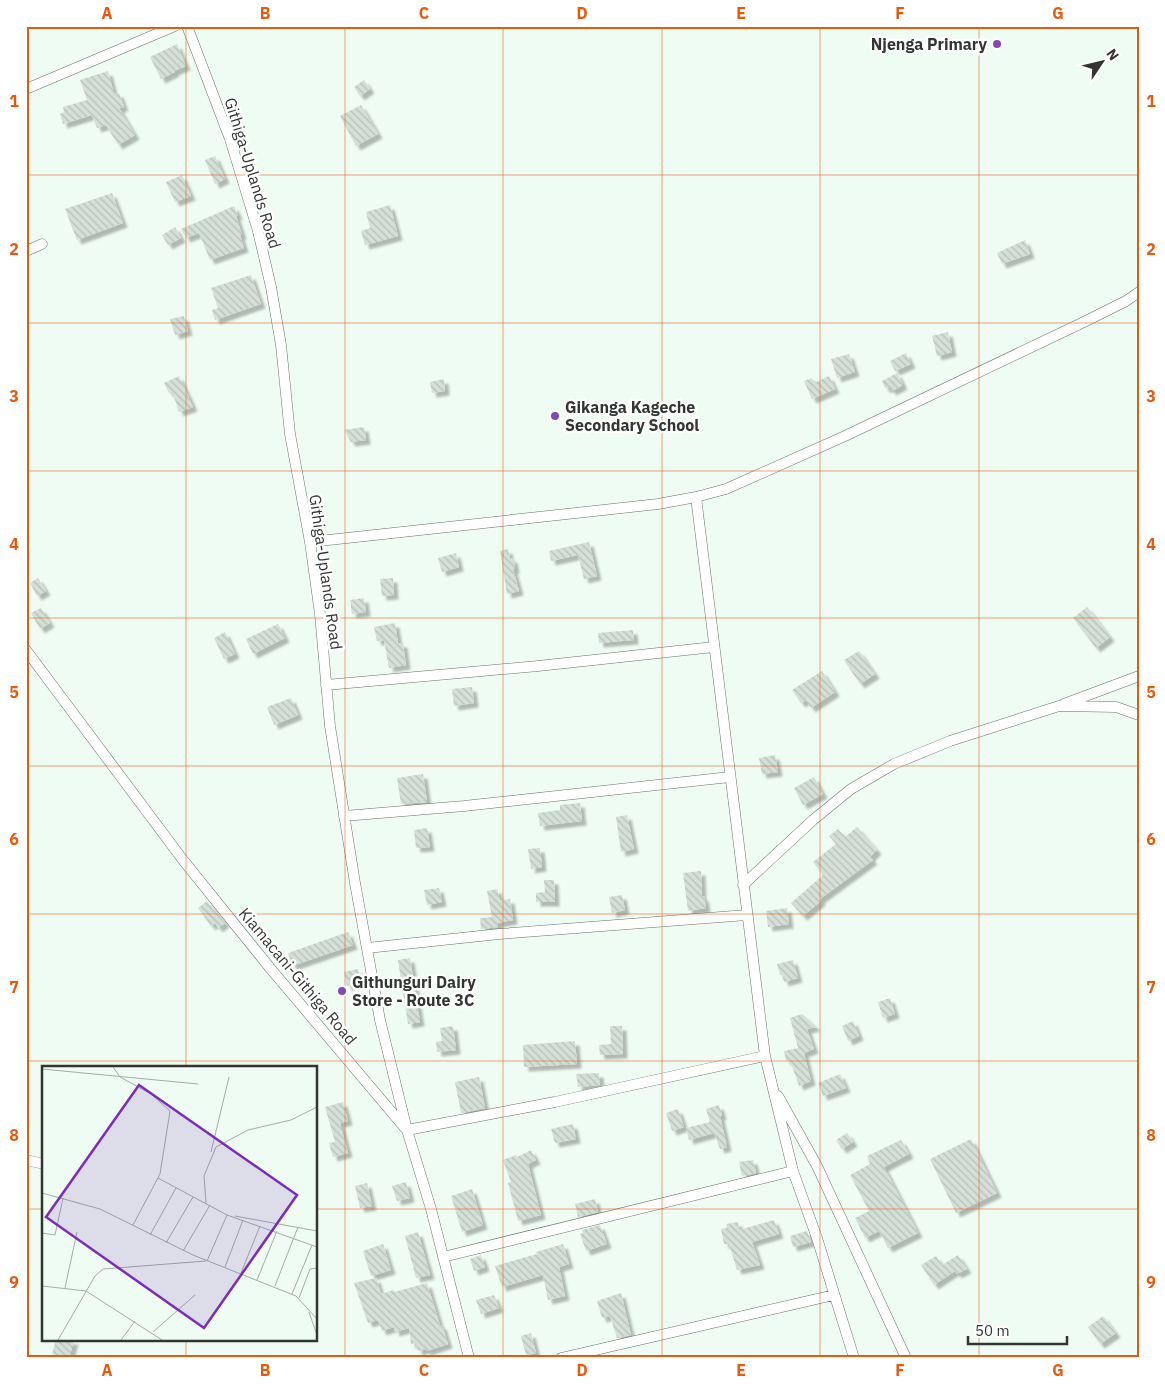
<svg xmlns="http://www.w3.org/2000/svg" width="1165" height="1384" font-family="'IBM Plex Sans',sans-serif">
<defs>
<pattern id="building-back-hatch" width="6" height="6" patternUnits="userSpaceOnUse" patternTransform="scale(1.25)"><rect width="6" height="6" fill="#d4e0d7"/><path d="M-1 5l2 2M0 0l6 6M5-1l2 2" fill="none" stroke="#b6c1b9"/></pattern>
<filter id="shadow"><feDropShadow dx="4.5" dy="4.5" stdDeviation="1" flood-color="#0004"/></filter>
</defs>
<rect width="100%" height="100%" fill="#effcf3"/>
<path fill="url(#building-back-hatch)" filter="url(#shadow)" d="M177 44 186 66 174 71 175 72 161 79 150 57Z
M108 71 114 94 119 93 124 107 119 108 135 135 118 145 106 125 97 128 92 115 63 124 60 114 64 112 63 107 87 100 80 80Z
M364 80 370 89 360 96 354 87Z
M361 105 378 134 356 146 340 116Z
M215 156 225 179 215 184 205 160Z
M182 175 191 196 175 202 166 182Z
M112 193 123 223 77 240 65 209Z
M390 205 398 236 365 245 361 231 370 228 366 212Z
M234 206 238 215 236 216 242 235H240L244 248 210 260 199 233 186 238 181 229Z
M175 227 181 238 168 245 162 235Z
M1025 240 1030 254 1002 264 997 253Z
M251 275 261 304 215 320 212 310 218 308 211 288Z
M184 316 188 331 175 335 170 319Z
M948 332 952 352 937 356 932 336Z
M906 353 911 364 895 371 890 361Z
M849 354 855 372 837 378 831 359Z
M897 373 903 385 892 391 890 388H885L882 381Z
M179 376 193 407 179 412 172 391 169 393 164 383Z
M829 376 835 389 812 399 804 381 811 378 816 382Z
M444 379 445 391 432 393 430 382Z
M364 427 366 440 351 442 344 430Z
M589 542 597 576 584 579 578 555 551 561 549 551Z
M508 549 510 559 513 558 515 569H513L519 591 507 594 500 551Z
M456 553 459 567 442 572 438 558Z
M38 578 46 591 37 596 30 583Z
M393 578 394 595 382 596 380 579Z
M364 598 366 612 352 614 350 600Z
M1087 607 1110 637 1096 648 1073 618Z
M41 608 50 623 40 629 31 613Z
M395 623 398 643H403L406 665 389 668 384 640 377 641 374 627Z
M278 624 285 638 253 654 246 639Z
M633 630 634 640 599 643 598 633Z
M225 632 235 654 224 659 214 638Z
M859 651 875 674 860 684 844 660Z
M822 671 835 692 811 708 806 700 801 703 792 690Z
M472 687 474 703 454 706 452 689Z
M291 698 298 715 274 725 267 707Z
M775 755 778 772 762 774 759 758Z
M423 774 427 802 401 804 397 778Z
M814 777 823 794 803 805 794 788Z
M580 803 582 821 540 826 538 813 560 810V805Z
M627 815 634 849 621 852 616 817Z
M857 827 877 850 870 857 873 860 820 899 821 901 803 916 791 903 823 875 813 862 836 844 829 836 838 829 845 837Z
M427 828 430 847 416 848 414 830Z
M540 848 542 867 531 869 528 849Z
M701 871 702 897 704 896 706 908 688 911 683 873Z
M544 880H554L555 902H536V893L545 892Z
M439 888 442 902 427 905 424 890Z
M497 889 500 901 510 899 513 920 498 923V927L481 929 480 918 492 917 487 891Z
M622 895 625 910 612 913 609 897Z
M207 901 225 923 218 928 215 923 211 926 198 908Z
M787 908 789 924 768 927 766 911Z
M348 932 353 945 292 966 288 953Z
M410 958 420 1022 408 1024 398 960Z
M793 960 798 978 784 982 782 975H780L777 964Z
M358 969 361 982 347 986 344 972Z
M890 998 895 1014 883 1018 878 1002Z
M802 1014 816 1027 807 1029 814 1049 804 1053 811 1081 799 1086 790 1060 786 1061 784 1051 798 1048 790 1018Z
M853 1021 859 1036 848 1041 842 1026Z
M453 1026 456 1050 437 1052 436 1042 442 1041 440 1028Z
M610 1026H622L623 1054 600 1055 599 1045 611 1044Z
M575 1041 577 1064 524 1067 523 1045Z
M599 1073 600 1085 578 1087 576 1074Z
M840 1074 846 1088 823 1096 818 1083Z
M479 1077 485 1108 461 1113 455 1082Z
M343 1102 348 1121 340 1123 348 1153 333 1157 329 1143 335 1142 325 1107Z
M719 1105 722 1115 720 1116 727 1147 720 1149 714 1133 689 1140 686 1128 710 1122 706 1109Z
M678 1109 684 1127 672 1131 666 1113Z
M573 1124 576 1139 555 1143 551 1129Z
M847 1133 853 1142 842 1149 836 1140Z
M971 1139 997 1193 956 1213 930 1159Z
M901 1140 909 1154 884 1167 918 1233 888 1248 879 1231 865 1238 855 1218 869 1211 850 1175 870 1164 867 1156Z
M531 1150 536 1160 528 1164 541 1215 518 1221 508 1183 511 1182 503 1160 516 1155 517 1157Z
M753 1160 756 1173 742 1176 739 1162Z
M406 1182 410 1198 397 1201 392 1186Z
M367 1183 372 1206 360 1208 355 1186Z
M472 1189 483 1225 462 1232 451 1196Z
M595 1199 598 1212 578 1217 575 1204Z
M774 1220 779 1234 752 1242 760 1265 737 1270 729 1244H724L721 1229 727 1228 726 1224 738 1222 739 1230Z
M600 1225 607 1244 586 1251 580 1234 583 1233 582 1230Z
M807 1231 811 1242 793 1247 790 1236Z
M418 1232 430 1275 416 1278 405 1236Z
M383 1244 391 1270 371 1276 363 1251Z
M563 1244 569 1264 559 1267 565 1296 548 1300 543 1275 502 1287 495 1266 537 1254 536 1252Z
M481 1255 485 1267 474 1271 470 1259Z
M958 1255 967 1269 957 1274 955 1271 934 1285 921 1265 936 1256 942 1265Z
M376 1278 381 1294 394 1290V1292L427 1283 440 1325H442L448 1344 427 1351 425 1349 418 1351 416 1343 411 1344 409 1328 395 1332 394 1327 382 1331 378 1320 368 1323 354 1283Z
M621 1293 631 1335 617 1338 610 1316 602 1318 597 1301Z
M494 1295 499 1308 481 1314 476 1300Z
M1103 1316 1116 1333 1100 1344 1088 1327Z
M531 1333 536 1353 526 1355 521 1336Z
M56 1340H74L69 1358 52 1354Z"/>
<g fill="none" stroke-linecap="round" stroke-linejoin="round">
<g stroke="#667169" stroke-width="11">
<path id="minor" d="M187 26 230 139 258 231 271 287 281 345 290 434 310 542 320 614 330 726 355 883 380 1020 407 1130 431 1209 469 1358
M26 89 175 26
M26 251 42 244
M696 497 765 1056 793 1171 817 1238 854 1358
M310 542 658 504 696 497 726 489 845 436 1086 321 1126 301 1139 292
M26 650 183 860 270 968 405 1128
M326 685 538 666 714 647
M1064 704 1139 676
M344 816 464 806 730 777
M743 885 813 820 851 789 894 764 950 741 1059 706 1116 707 1139 715
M367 948 499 934 747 915
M778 1096 817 1166 906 1358
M407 1130 555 1102 765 1056
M26 1160 44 1164
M443 1257 793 1171
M561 1358 834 1295"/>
</g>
<use href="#minor" stroke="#fff" stroke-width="10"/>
</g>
<path fill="none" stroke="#e8590c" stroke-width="1" stroke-opacity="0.55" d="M186 26V1068M345 26V1358M503 26V1358M662 26V1358M820 26V1358M979 26V1358M26 175H1139M26 323H1139M26 471H1139M26 618H1139M26 766H1139M26 914H1139M26 1061H1139M26 1209H44M316 1209H1139M186 1340V1358"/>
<g fill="#8347bd" stroke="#fff" stroke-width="2">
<circle cx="997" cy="44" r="5"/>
<circle cx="555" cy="416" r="5"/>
<circle cx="342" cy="991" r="5"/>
</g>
<g text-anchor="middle" stroke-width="5" stroke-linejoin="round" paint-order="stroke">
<g font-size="16" font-weight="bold" fill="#313633" stroke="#fff" text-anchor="start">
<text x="987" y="50" text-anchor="end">Njenga Primary</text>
<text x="565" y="413">Gikanga Kageche<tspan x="565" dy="18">Secondary School</tspan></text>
<text x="352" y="988">Githunguri Dairy<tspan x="352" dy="18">Store - Route 3C</tspan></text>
</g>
<g font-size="16" fill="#313633" stroke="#fff">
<text transform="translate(253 173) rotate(73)" y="6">Githiga-Uplands Road</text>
<text transform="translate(326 572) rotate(82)" y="6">Githiga-Uplands Road</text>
<text transform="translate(298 976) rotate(50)" y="6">Kiamacani-Githiga Road</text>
</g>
</g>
<g transform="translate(42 1066)">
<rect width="275" height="275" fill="#effcf3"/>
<path fill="none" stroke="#a3ada6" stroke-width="1" d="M71 1 78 11 109 28 128 45 118 108 91 159M0 3 156 18M169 86 187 11M116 112 185 149 275 181M0 127 58 143 151 189 254 230 275 253M164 137 162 110 174 81 206 64 249 54 275 41M193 150 275 165M0 167 13 169 21 132M108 169 134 122M124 177 151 131M141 185 168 139M165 195 185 149M183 201 201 154M199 207 218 160M215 214 235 165M0 220 44 225 120 274M233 220 256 161M23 222 35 166M250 228 270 179M257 232 268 203 275 202M267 246 275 269M111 266 153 229M16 274 53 210 61 203 164 195M79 274 93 255"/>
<path fill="#7b2cbf" fill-opacity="0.15" stroke="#7b2cbf" stroke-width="2.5" d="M97 19 255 129 162 262 4 151Z"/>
<rect width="275" height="275" fill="none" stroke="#313633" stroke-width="2.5"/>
</g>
<rect width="1165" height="1384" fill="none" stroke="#ffffff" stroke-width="55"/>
<g transform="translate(1102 62) rotate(55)" stroke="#ffffff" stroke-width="4" paint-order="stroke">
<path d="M0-4L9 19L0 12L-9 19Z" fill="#313633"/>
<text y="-8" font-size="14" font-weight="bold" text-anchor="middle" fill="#313633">N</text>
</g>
<path d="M968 1336v8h99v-8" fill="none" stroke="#313633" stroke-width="2.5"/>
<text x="975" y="1336" font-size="15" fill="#313633" stroke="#ffffff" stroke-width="4" paint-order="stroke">50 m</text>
<rect x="28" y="28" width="1110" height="1328" fill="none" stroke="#e8590c" stroke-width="2"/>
<g font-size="16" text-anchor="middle" font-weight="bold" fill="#e8590c">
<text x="107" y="19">A</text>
<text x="265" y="19">B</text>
<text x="424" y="19">C</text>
<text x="582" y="19">D</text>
<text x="741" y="19">E</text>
<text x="900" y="19">F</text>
<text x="1058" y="19">G</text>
<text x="14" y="107">1</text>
<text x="1151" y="107">1</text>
<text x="14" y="255">2</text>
<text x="1151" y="255">2</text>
<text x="14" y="402">3</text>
<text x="1151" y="402">3</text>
<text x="14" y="550">4</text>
<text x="1151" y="550">4</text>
<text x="14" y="698">5</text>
<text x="1151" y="698">5</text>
<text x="14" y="845">6</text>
<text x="1151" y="845">6</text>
<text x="14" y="993">7</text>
<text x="1151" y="993">7</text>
<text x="14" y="1141">8</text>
<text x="1151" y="1141">8</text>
<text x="14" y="1288">9</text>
<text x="1151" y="1288">9</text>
<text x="107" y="1376">A</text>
<text x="265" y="1376">B</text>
<text x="424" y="1376">C</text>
<text x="582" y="1376">D</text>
<text x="741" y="1376">E</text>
<text x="900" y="1376">F</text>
<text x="1058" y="1376">G</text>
</g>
</svg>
